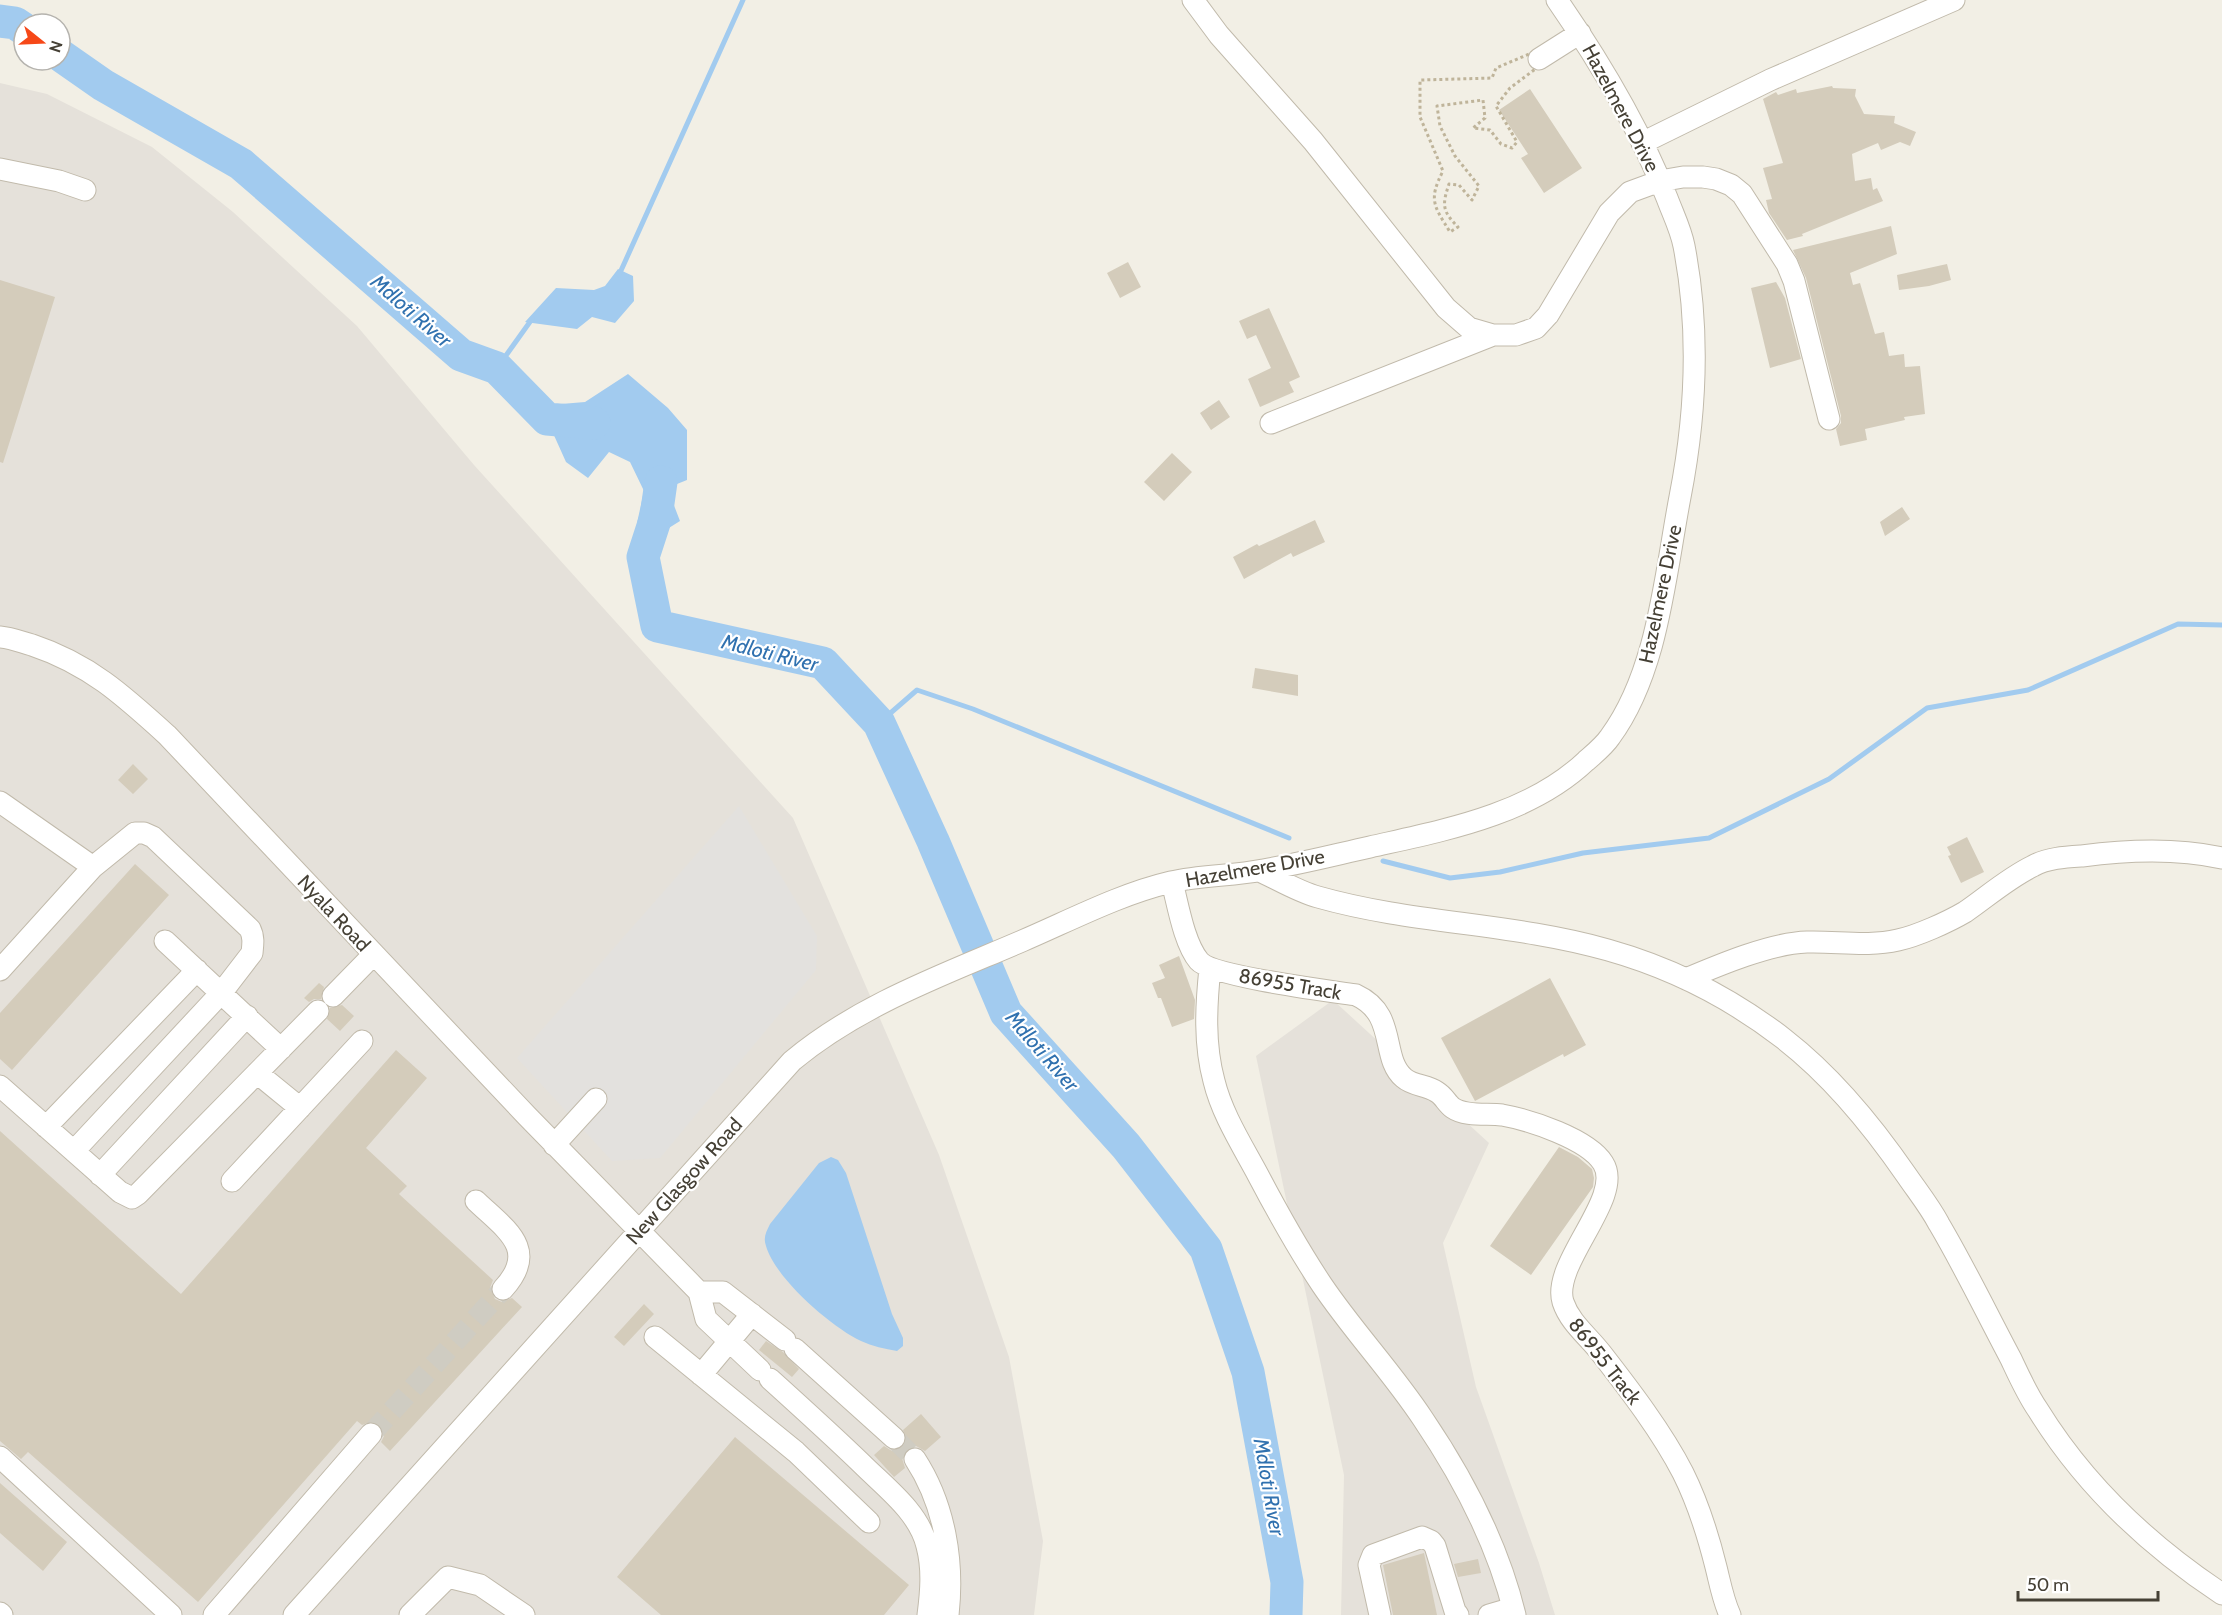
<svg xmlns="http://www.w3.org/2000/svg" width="2222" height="1615" font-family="Cabin,sans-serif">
<rect width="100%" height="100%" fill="#f2efe5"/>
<path fill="#e5e1da" d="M0 83 47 94 152 147 233 212 357 326 474 465 793 818 939 1155 1009 1357 1043 1541 1034 1615H0Z
M1333 1000 1489 1143 1443 1243 1476 1387 1539 1563 1555 1615H1341L1344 1475 1256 1056Z"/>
<path fill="#e3e1de" d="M739 806 817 936 816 970 660 1158 612 1161 517 1058Z"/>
<path fill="#a2cbef" d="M618 269 633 276 634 301 615 323 592 317 577 329 525 322 556 288 594 290 605 286Z
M628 374 668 408 687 430V480L672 486 670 495 680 521 664 531 637 523 644 491 630 462 609 452 588 478 566 462 548 422 561 404 585 402Z
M831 1157 838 1160 846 1173 892 1314 903 1338V1346L897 1351C885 1349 872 1346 861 1341 831 1327 775 1278 766 1246 763 1238 766 1232 770 1224L819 1163Z"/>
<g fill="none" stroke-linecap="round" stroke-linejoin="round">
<path stroke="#a2cbef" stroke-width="5" d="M619 275 743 0
M497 368 532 319
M879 723 917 690 973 709 1289 838
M1383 861 1450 878 1500 872 1583 853 1709 838 1829 779 1927 708 2028 690 2178 624 2222 625"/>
<path stroke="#a2cbef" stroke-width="33" d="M0 21 15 23 24 29
M60 55 103 85 241 164 461 355 497 368 547 419 594 423
M661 482 656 517 643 557 657 626 823 663 879 723 933 841 1006 1013 1126 1146 1206 1249 1248 1372 1287 1582 1286 1615"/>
</g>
<path fill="#d4ccbb" d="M1832 86 1833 88 1856 89 1855 96 1864 114 1895 116 1894 123 1916 132 1910 146 1900 142 1881 150 1878 143 1852 154 1855 181 1871 178 1873 190 1877 188 1883 201 1802 234 1803 236 1787 240 1769 213 1766 200 1772 199 1763 168 1783 163 1763 99 1776 92 1778 95 1796 89 1797 93Z
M1530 89 1582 168 1544 193 1521 158 1528 154 1499 110Z
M1891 226 1897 254 1850 273 1853 285 1860 283 1875 334 1884 332 1889 356 1904 354 1905 367 1920 366 1925 414 1904 417 1905 420 1865 429 1867 440 1840 446 1836 429 1841 423V416L1806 278 1793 250Z
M1128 262 1141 287 1120 298 1107 273Z
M1947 264 1951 280 1929 286 1899 290 1897 275Z
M0 280 55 297 3 463 0 462Z
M1776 282 1785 298 1801 359 1770 368 1751 288Z
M1269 308 1300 377 1289 382 1294 392 1260 407 1248 379 1271 368 1256 335 1247 339 1239 321Z
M1219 400 1230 417 1211 430 1200 413Z
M1172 453 1192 472 1164 501 1144 482Z
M1902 507 1910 519 1885 536 1880 522Z
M1315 520 1325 542 1293 557 1291 553 1244 579 1233 557 1257 544 1259 546Z
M1255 668 1298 675V696L1252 688Z
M133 764 148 779 133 794 118 780Z
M1967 837 1984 872 1961 883 1948 856 1951 855 1947 847Z
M135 864 169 895 12 1070 0 1059V1013Z
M1179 956 1195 1000 1194 1019 1172 1027 1161 998H1158L1152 983 1165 978 1159 965Z
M1550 978 1586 1045 1564 1057 1563 1054 1475 1101 1441 1038Z
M319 983 324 987 321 999H314L309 1002 304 998Z
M342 1005 354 1016 340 1031 327 1019 330 1008Z
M396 1050 427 1078 366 1148 407 1186 399 1194 493 1280 490 1288 495 1299 502 1302 512 1298 522 1307 390 1451 381 1442 384 1436 380 1425 373 1421 362 1425 357 1421 198 1602 28 1452 21 1459 0 1441V1131L181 1294Z
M1559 1147 1578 1157 1592 1169 1594 1178 1593 1187 1531 1275 1490 1246Z
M644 1304 654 1314 624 1346 614 1337Z
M766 1341 783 1352 799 1369 792 1377 759 1350Z
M921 1414 941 1437 925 1451 916 1446 908 1448 902 1458 905 1468 894 1477 874 1455 884 1446 892 1451 903 1447 907 1440 903 1430Z
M735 1437 909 1585 884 1615H661L617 1577Z
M0 1483 67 1542 43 1571 0 1533Z
M1424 1553 1437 1615H1393L1383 1565Z
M1478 1559 1481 1573 1458 1577 1454 1564Z"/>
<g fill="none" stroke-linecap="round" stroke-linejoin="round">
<path stroke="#cfccc2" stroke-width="21" stroke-dasharray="21 10" stroke-linecap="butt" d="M371 1434 503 1289
M894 1438 915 1459"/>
<g stroke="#c1baab" stroke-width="23">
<path id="minor" d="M1193 0 1219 35 1313 141 1446 308 1469 328 1493 335H1516L1536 328 1548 315 1609 213 1630 192 1660 181 1683 177H1703L1716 179 1731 185 1742 194 1787 264 1794 281 1829 419
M1539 59 1580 33
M1642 143 1770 80 1954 0
M0 169 59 181 85 190
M1271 423 1493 335
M0 637C11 638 21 642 32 645 89 664 123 695 167 735L527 1116 699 1292H723L785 1340
M0 802 93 867 0 970
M1260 871C1279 880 1299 892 1318 897 1413 924 1514 923 1608 950 1672 968 1731 998 1784 1039 1833 1077 1872 1125 1907 1176 1918 1192 1930 1207 1939 1224 1965 1268 1987 1314 2011 1359 2019 1376 2027 1394 2038 1410 2085 1486 2148 1545 2222 1594
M1172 882C1178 905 1184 943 1199 961 1212 976 1329 991 1356 995 1398 1014 1380 1058 1404 1078 1413 1086 1427 1085 1437 1092 1444 1096 1447 1104 1453 1108 1466 1117 1488 1113 1502 1115 1530 1120 1588 1139 1603 1163 1625 1197 1551 1263 1563 1302 1570 1323 1588 1336 1601 1353 1629 1389 1662 1432 1683 1473 1698 1503 1708 1535 1716 1567 1720 1583 1723 1600 1730 1615
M165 941 281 1049
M1210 968C1206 1006 1204 1044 1214 1081 1222 1114 1242 1145 1258 1175 1278 1213 1298 1249 1322 1285 1353 1331 1392 1372 1423 1419 1463 1478 1498 1545 1515 1615
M1686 979C1719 965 1771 943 1807 942 1837 941 1868 947 1898 940 1917 936 1948 922 1965 912 1987 897 2008 878 2033 866 2047 858 2066 857 2082 856 2127 850 2177 848 2222 858
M333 996 374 954
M257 1073 300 1108
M0 1086 120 1192 132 1198 138 1194 318 1011
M46 1127 197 970
M554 1145 596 1099
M74 1151 222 992 252 953C253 944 254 937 250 929L153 837 144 833H135L93 867
M100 1175 247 1016
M232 1181 362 1041
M476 1201C505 1229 540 1249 503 1289
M699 1292 706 1319 760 1370
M655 1337 796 1452 869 1522
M795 1349 894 1438
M701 1375 752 1314
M770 1379C801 1407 832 1435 862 1464 885 1487 919 1512 927 1546 933 1569 931 1592 928 1615
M0 1457 171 1615
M915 1459C945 1505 954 1562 948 1615
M0 1613 2 1615
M214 1615 371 1434
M294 1615 792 1061C859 1005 943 975 1022 941 1071 920 1120 894 1171 882 1201 875 1233 876 1263 870 1299 864 1334 855 1370 847 1445 830 1529 815 1586 761 1594 754 1604 746 1610 737 1658 672 1665 575 1680 497 1696 415 1700 329 1684 246 1681 230 1673 214 1667 198 1639 127 1600 62 1557 0
M410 1615 448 1577 480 1585 524 1615
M1380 1615 1369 1565 1373 1555 1422 1537 1431 1541 1435 1546 1455 1611 1458 1615
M1489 1615 1513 1608"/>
</g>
<path stroke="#bfb49a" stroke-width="3" stroke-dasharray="3 3" stroke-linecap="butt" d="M1534 52 1542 64 1510 88 1496 106 1517 142 1512 148 1501 144 1490 130 1473 128 1485 118 1483 100 1437 106 1440 126 1455 156 1479 186 1472 200 1459 185 1449 184C1442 205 1442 211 1458 227L1450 232C1434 206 1428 200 1443 171L1420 117V80L1492 78 1496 68Z"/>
<use href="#minor" stroke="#fff" stroke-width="21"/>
</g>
<g text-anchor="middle" stroke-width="4.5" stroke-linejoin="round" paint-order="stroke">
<g font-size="20" fill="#454035" stroke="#fff">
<text transform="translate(1621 108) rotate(62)" y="7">Hazelmere Drive</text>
<text transform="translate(1660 594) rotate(-78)" y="7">Hazelmere Drive</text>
<text transform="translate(1255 868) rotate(-10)" y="7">Hazelmere Drive</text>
<text transform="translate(334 913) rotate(47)" y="7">Nyala Road</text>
<text transform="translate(1290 984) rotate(10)" y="7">86955 Track</text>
<text transform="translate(684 1181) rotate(-48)" y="7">New Glasgow Road</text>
<text transform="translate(1605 1361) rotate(52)" y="7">86955 Track</text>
</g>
<g font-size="21" font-style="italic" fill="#3071af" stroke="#fff">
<text transform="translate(411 311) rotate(41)" y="7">Mdloti River</text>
<text transform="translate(770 653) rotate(14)" y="7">Mdloti River</text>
<text transform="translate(1042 1051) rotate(49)" y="7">Mdloti River</text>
<text transform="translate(1269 1487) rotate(80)" y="7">Mdloti River</text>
</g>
</g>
<g transform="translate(42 42) rotate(108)"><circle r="28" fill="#ffffff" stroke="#b5b3ae" stroke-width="1.5"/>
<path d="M0-4.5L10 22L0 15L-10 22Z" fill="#f64818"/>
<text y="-9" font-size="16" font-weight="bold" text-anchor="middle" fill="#454035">N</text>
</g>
<path d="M2018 1591v9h140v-9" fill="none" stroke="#454035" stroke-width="3"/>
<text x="2027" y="1591" font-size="18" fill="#454035" stroke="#ffffff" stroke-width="4.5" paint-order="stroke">50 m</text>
</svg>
